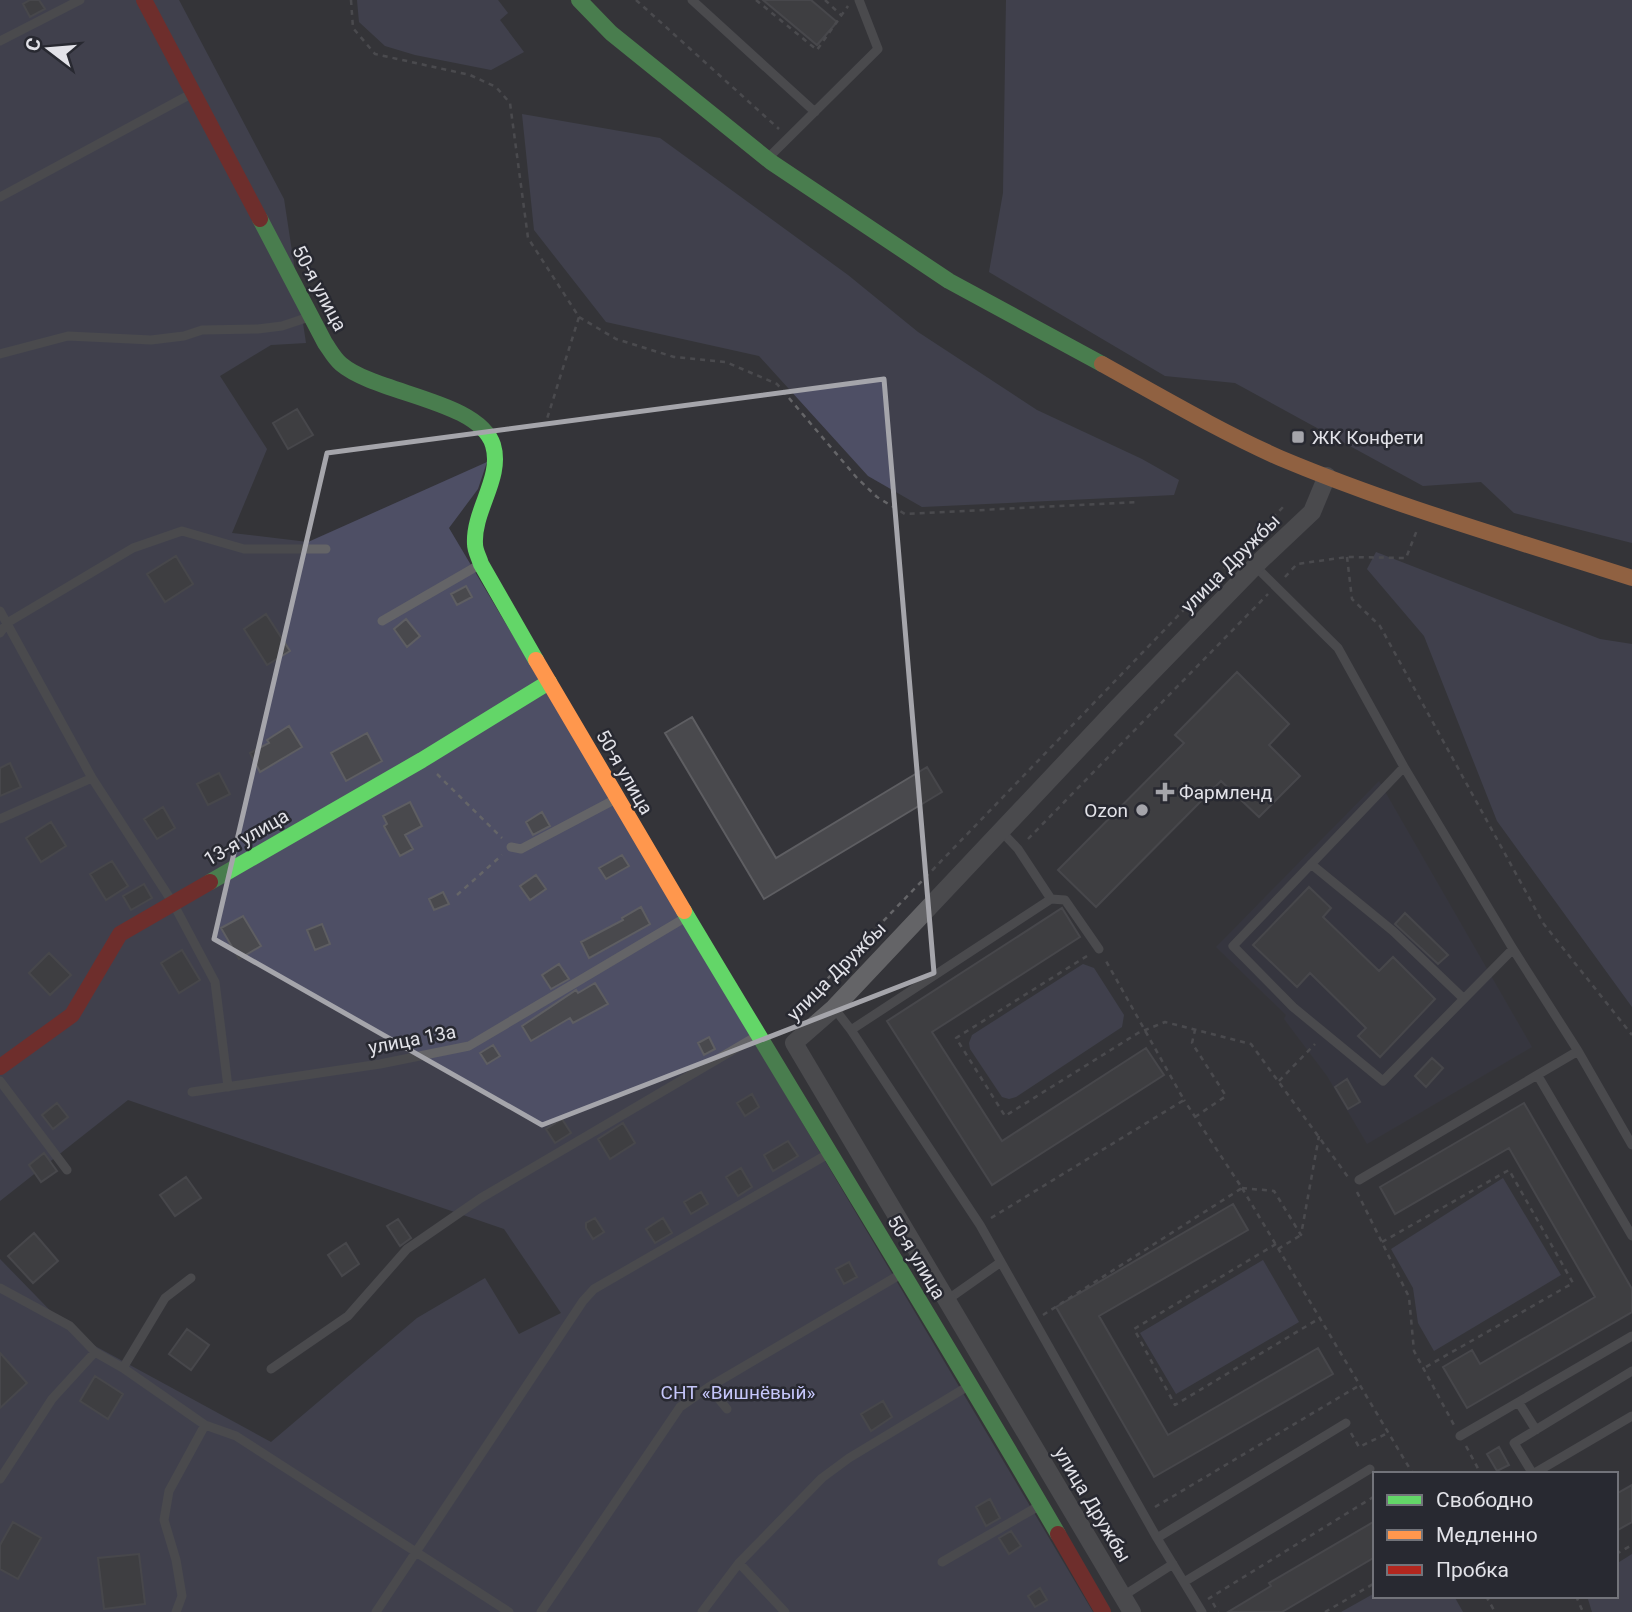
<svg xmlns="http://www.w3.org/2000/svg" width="1632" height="1612" font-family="Roboto,sans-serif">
<rect width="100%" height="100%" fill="#343439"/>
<path fill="#393947" d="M1379 781 1532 1047 1367 1144 1327 1076 1284 1019 1286 1015 1216 947Z"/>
<path fill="#4e4f65" d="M0 0H179L284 199 306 343 271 345 220 376 267 449 232 533 308 542 487 462 478 489 449 528 1093 1612H0V1259L73 1334 271 1442 417 1318 485 1278 519 1334 561 1313 504 1229 128 1100 0 1201Z
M357 0H498L508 13 500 20 524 52 491 70 415 55 385 46 359 22Z
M1006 0H1632V543L1514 513 1481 482 1423 486 1235 383 1165 376 989 272 1003 193Z
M522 114 660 138 848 275 918 332 1037 410 1142 459 1179 480 1174 495 922 507 868 476 759 356 606 322 534 230Z
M1376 552 1600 639 1632 644V1007L1497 821 1424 636 1367 569Z
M1083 964 1094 968 1124 1015 1122 1027 1016 1097 1009 1099 1002 1097 970 1049 969 1043 972 1035Z
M1503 1178 1561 1275 1434 1351 1418 1323 1413 1288 1391 1249Z
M1263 1260 1299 1322 1176 1394 1140 1333Z
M1632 1554V1612H1592L1587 1596H1616V1564Z
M1375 1593V1596H1454L1463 1612H1341Z"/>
<path fill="#49494d" stroke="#5e5e62" stroke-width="2" d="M30 0H39L45 9 30 17 23 4Z
M763 0H811L837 22 817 45Z
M297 409 313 435 288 449 273 423Z
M176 556 193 584 165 602 147 574Z
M466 586 472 597 457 605 451 594Z
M266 614 290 651 267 665 244 629Z
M406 619 420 636 407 647 394 629Z
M1237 672 1289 724 1269 745 1300 776 1259 817 1221 781 1096 907 1058 870 1184 743 1175 735Z
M692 717 776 858 927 767 942 792 764 899 665 733Z
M289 726 302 747 260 772 250 753 269 743 267 740Z
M367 733 382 761 346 781 331 753Z
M10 763 21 787 0 796V768Z
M219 773 230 794 208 805 197 784Z
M410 802 422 826 405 835 413 849 400 856 384 826 387 824 383 816Z
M163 807 175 828 157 839 144 819Z
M542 812 550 826 533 835 526 822Z
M51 822 66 846 41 862 26 838Z
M622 855 629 866 606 879 599 868Z
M112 861 128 886 106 900 90 874Z
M536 875 546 889 530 900 520 886Z
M144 884 152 898 131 910 123 896Z
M1309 887 1331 908 1323 917 1379 971 1393 957 1435 999 1380 1057 1358 1036 1366 1028 1310 973 1297 987 1253 945Z
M443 892 449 904 434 910 429 899Z
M641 907 650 924 589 958 581 942 623 920 622 918Z
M1062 908 1080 937 932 1032 1002 1141 1146 1048 1164 1075 992 1185 887 1021Z
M1405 913 1448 955 1438 964 1395 924Z
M243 916 261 946 239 959 221 928Z
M322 924 330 944 315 950 307 930Z
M182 950 200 980 179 993 161 963Z
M49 953 71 975 50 995 29 973Z
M559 964 569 979 551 989 542 975Z
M595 983 608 1004 573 1023 570 1018 531 1041 522 1026 576 990 578 993Z
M709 1037 715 1049 704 1055 698 1043Z
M493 1045 500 1056 487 1064 480 1053Z
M1432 1058 1443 1068 1426 1087 1415 1076Z
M1347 1079 1360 1102 1348 1109 1335 1087Z
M752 1094 759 1107 745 1116 737 1103Z
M57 1103 68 1117 53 1129 42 1115Z
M1524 1103 1632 1289V1312L1467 1408 1443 1367 1472 1350 1480 1364 1595 1297 1509 1148 1395 1214 1380 1187Z
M562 1119 571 1133 555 1143 546 1129Z
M623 1123 635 1143 610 1159 598 1139Z
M788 1141 798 1156 773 1171 764 1155Z
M44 1153 57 1171 41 1182 29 1165Z
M741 1168 752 1187 738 1196 726 1177Z
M186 1177 201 1198 175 1216 160 1195Z
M701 1192 708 1204 691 1214 684 1202Z
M1233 1204 1248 1230 1099 1316 1168 1435 1318 1348 1333 1374 1154 1477 1056 1307Z
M595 1218 604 1232 593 1239 586 1228V1223Z
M663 1218 672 1233 655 1243 646 1229Z
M398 1219 411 1238 400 1246 387 1226Z
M34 1233 58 1261 33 1283 8 1256Z
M346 1243 359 1264 342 1276 328 1255Z
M849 1262 857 1277 844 1284 836 1269Z
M187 1329 209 1345 191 1370 169 1354Z
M0 1353 27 1383 0 1408Z
M95 1376 123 1394 108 1419 80 1401Z
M883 1401 892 1417 871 1431 861 1414Z
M1499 1447 1509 1465 1497 1471 1487 1454Z
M1632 1485V1522L1616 1531V1494Z
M990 1499 1000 1518 986 1526 976 1507Z
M1375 1521V1557L1282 1612H1228L1271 1586 1269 1583Z
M13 1522 41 1538 18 1579 0 1569V1545Z
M1011 1531 1021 1546 1009 1554 999 1538Z
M139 1554 145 1604 104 1609 98 1558Z
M1040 1588 1047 1600 1035 1607 1028 1596Z"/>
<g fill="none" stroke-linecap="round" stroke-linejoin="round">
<path stroke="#656568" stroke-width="2.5" stroke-dasharray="5 5" stroke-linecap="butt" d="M351 0 353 28 375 54 470 75 496 87 510 103 528 238 579 317 546 422
M636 0 779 129
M756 0 817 50 848 6
M825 0 842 16
M579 317 616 339 674 357 726 362 777 384 857 478 877 497 905 514 1137 502
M1347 557 1352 599 1380 626 1543 923 1632 1035
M1285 577 1297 564 1347 557 1406 558 1417 530
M437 774 502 838
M1028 839 1268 594
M457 895 502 855
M1087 956 956 1038 1005 1116 1138 1033 1165 1022 1251 1044 1348 1177
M807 1000 1285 505
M1279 1081 1315 1044
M1195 1117 1226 1096 1192 1043 1195 1030
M1242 1188 1413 1474
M1242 1188 1274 1191 1301 1235 1319 1136
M1357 1192 1409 1297 1414 1351 1454 1425
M991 1218 1184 1100 1106 961
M1382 1242 1509 1170 1573 1283 1424 1368
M1276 1244 1134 1329 1175 1405 1320 1318
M1278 1249 1301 1235
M1043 1315 1242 1188 1184 1100
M1351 1433 1359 1447 1388 1433
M1466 1446 1481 1474
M1155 1507 1360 1385
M1616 1554 1632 1545
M1486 1596 1495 1612
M1576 1596 1583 1612
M1208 1599 1375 1496
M1213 1603 1218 1612
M1325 1612 1375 1583"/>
<path stroke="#646467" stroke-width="9" d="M692 0 815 112
M0 41 80 0
M768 158 878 49 859 0
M0 197 189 95
M0 354 68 336 151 340 184 336 202 330 258 329 282 326 309 317
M1255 566 1338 648 1404 767 1513 949 1578 1051 1632 1145
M0 611 92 778 173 903 215 982 228 1087
M382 621 479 565
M0 633 7 623 133 548 182 531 244 549H326
M1404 767 1233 946 1293 1007 1383 1081 1513 949
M0 819 92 778
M1001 831 1018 849 1051 899 1065 900 1099 949
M511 847 521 849 612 801
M1311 864 1393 931 1464 999
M834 1008 851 1030 980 1225 1157 1538 1202 1612
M851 1030 1051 899
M1538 1076 1632 1236
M0 1081 67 1170
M192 1092 380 1064 469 1046 683 919
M1359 1180 1578 1051
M0 1288 70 1326 95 1352 123 1368 205 1425 236 1436 509 1612
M947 1300 1001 1262
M123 1368 165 1298 191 1278
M271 1369 348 1316 407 1249 481 1198 757 1036
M709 1387 727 1409
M1519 1403 1536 1430
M1460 1436 1632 1336
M1533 1474 1514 1443 1632 1371
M1533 1474 1632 1416
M0 1479 52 1399 95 1352
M1157 1538 1346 1423
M942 1562 1037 1507
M739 1563 785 1612
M1184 1582 1370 1469
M1123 1596 1173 1564
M176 1612 182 1596 176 1560 164 1520 169 1491 205 1425
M376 1612 583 1301 594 1289 828 1154
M541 1612 680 1407 709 1387 901 1274
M702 1612 739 1563 822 1478 849 1458 970 1385"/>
<path stroke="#646467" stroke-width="18" d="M1132 1612 794 1043 834 1008 1117 708 1260 561 1312 512 1327 476"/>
<path stroke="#63d668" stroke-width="16" d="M579 0 611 33 771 162 949 281 1102 364
M260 219 325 343C330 350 334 358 341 364 376 394 479 400 493 445 503 478 473 510 475 544 475 551 479 557 481 564L536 660
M210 882 422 760 549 682
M684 911C808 1119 936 1324 1058 1534"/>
<path stroke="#ff974d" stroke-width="16" d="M1102 364C1160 396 1219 431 1280 458 1394 506 1514 540 1632 578
M536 660 684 911"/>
<path stroke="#b3261e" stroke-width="16" d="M144 0 260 219
M0 1067 72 1015 120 934 210 882
M1058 1534 1103 1612"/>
</g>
<path d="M0 0H1632V1612H0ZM884 379 934 973 542 1125 214 939 327 453Z" fill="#343439" fill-opacity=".55" fill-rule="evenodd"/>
<path fill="none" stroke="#a5a5ab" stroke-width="5" stroke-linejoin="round" d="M884 379 934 973 542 1125 214 939 327 453Z"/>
<g fill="#a5a5ab" stroke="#282931" stroke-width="2.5">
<rect x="1291" y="430" width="14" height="14" rx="3.5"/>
<path d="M1161.5 781.5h7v7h7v7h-7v7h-7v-7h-7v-7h7z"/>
<circle cx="1142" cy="810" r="7"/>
</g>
<g text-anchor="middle" stroke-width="5" stroke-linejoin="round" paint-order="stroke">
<g font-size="19" fill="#e2e2e8" stroke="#282931">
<text transform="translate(320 288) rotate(62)" y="7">50-я улица</text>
<text transform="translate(1230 563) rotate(-45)" y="7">улица Дружбы</text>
<text transform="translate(625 772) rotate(60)" y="7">50-я улица</text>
<text transform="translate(246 837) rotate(-30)" y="7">13-я улица</text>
<text transform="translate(836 971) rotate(-45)" y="7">улица Дружбы</text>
<text transform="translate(412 1039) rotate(-11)" y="7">улица 13а</text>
<text transform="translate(917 1257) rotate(59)" y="7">50-я улица</text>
<text transform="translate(1093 1504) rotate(59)" y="7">улица Дружбы</text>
</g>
<g font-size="19" fill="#e2e2e8" stroke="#282931" text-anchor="start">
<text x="1312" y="444">ЖК Конфети</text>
<text x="1179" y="799">Фармленд</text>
<text x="1128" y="817" text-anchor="end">Ozon</text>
</g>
<g font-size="19" fill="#c5c6fa" stroke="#282931">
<text x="738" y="1399">СНТ «Вишнёвый»</text>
</g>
</g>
<rect x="1373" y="1472" width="245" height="126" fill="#282931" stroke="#72737a" stroke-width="2"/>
<rect x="1387" y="1495" width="35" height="10" fill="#63d668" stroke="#72737a" stroke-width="2"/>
<text x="1436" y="1507" font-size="21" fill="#e2e2e8">Свободно</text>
<rect x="1387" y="1530" width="35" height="10" fill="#ff974d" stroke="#72737a" stroke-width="2"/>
<text x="1436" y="1542" font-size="21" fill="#e2e2e8">Медленно</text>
<rect x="1387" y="1565" width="35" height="10" fill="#b3261e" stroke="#72737a" stroke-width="2"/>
<text x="1436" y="1577" font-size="21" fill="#e2e2e8">Пробка</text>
<g transform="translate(49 49) rotate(286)" stroke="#282931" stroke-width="5" paint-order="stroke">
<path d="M0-5L12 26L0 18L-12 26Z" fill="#e2e2e8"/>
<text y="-10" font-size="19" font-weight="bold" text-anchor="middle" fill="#e2e2e8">С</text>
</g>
</svg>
